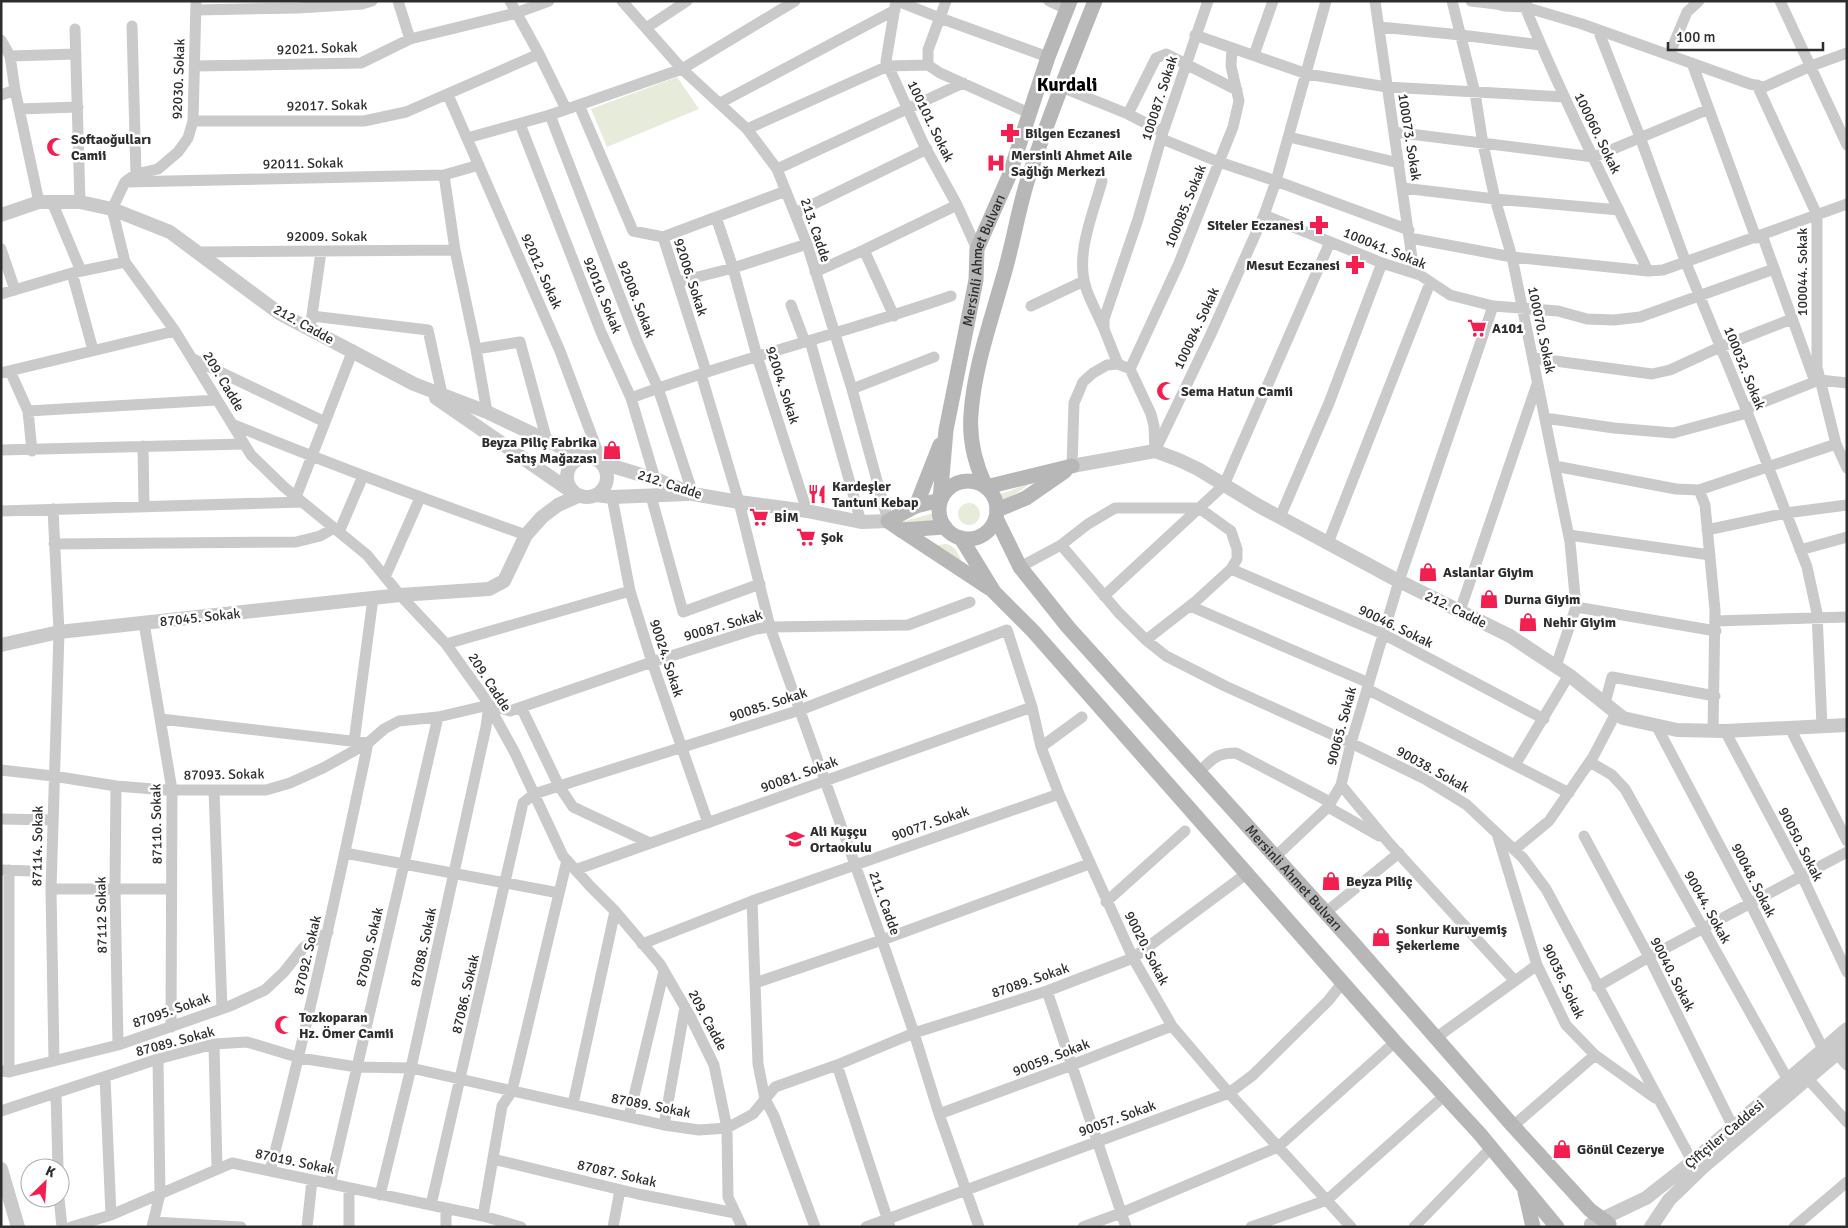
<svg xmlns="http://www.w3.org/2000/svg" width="1848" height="1228" font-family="Signika,sans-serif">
<rect width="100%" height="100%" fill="#fff"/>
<path fill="#e6ecd9" d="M677 77 699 109 607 147 591 109Z
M1031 483 998 506 996 496Z
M958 514a11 11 0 1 1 22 0a11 11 0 1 1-22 0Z
M938 512 939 525 897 523Z
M945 544C957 545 960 558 964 568L929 547Z"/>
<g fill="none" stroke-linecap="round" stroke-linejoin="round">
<path stroke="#cacaca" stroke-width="11" d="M196 1 193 121 188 138 178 152 158 169 136 174 125 182 112 209 125 262 175 331 251 455 284 487 367 555 400 595 446 644 484 697 515 753 563 856 590 886 615 911 660 964 690 1016 714 1065 727 1128 728 1197 742 1227
M398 1 410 39
M510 1 539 54 566 109
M622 1 682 69 747 129 777 169 807 244 852 389 888 521
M896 1 886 61 924 145 957 205 977 249
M897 1 940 18 1048 57
M1049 1 1067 9
M1375 1 1413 265 1420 275
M1452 1 1475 93 1483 144 1495 199 1512 257 1570 542 1576 607 1556 666
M1471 1 1496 4 1504 6 1525 7 1582 24 1750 84 1764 87 1811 66 1847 53
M1780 1 1847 145
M1527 3 1525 7C1562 97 1606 183 1648 271
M196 10 298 8 362 4 372 1
M132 26 136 174
M1380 27 1461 35 1541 45
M646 28 687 1
M75 29 80 202
M1598 30 1640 137 1686 263 1746 409 1807 567 1817 613 1822 726
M1195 35 1307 74 1387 87 1564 97
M1 40 10 56 15 90 39 202
M1254 55 1273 1
M1669 55 1687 12 1699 1
M10 56 76 54
M1692 63 1756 238
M928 65V50L946 1
M195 66 361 63 410 39 516 13 549 1
M1757 85 1817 215V367L1836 444 1847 468
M1061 87 1128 114 1163 132
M1 95 15 90
M448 95 560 351 602 463
M720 103 895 10
M579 105 633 231 663 237
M19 109 78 107
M1128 114 1156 58 1166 54 1237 90
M550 115 638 343 658 388 693 494
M193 121H364L406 112 539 54
M520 124 601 332 631 398 655 479
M747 129 888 66 928 65 940 73 1029 113
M1394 132 1594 157 1709 109
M1289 137 1399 163
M467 138 550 115 682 69 795 1
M1162 139 1219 162 1276 181 1409 230
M777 169 963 83
M444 175 455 250 476 349 487 412
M1102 181C1093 214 1075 254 1086 288 1090 301 1098 314 1103 327
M125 182 444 175 479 165
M1403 188 1495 199 1619 210
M52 202 81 271
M795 213 927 149
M1264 215 1382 263 1420 275 1450 295 1493 306 1558 311 1587 319 1614 320 1640 317 1774 269
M716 217 733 268 757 356 807 511
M1762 235 1814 379
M663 237 706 371
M663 237 786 191
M1410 238 1512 257 1648 271 1663 270 1847 204
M1 249 15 290
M864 250 894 316
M199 252 455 250
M815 272 864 250 957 205
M72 273 93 350
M678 282 733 268 807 244
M1 294 72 273 125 262
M791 305 805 342
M1031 306 1084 281
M312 316 428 330 442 394
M311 322 321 252
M810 341 861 522
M476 349 520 342 547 441
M1533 358 1652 374 1670 370 1720 347 1792 319
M193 359 325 422
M1118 364 1104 329V319L1138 219 1163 132 1208 1
M1130 369 1179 263 1233 127 1239 101 1231 66 1232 48
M10 371 28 411 32 451
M1 373 175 331
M701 374 739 502 770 627 882 940 914 1033 939 1114 979 1227
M852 389 934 357
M631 398C736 359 845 333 951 296
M1746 409 1814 382 1820 380 1847 383
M28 411 217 400
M1545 418 1614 428 1673 433 1747 413
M232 424C329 464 427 500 526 535
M143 446 144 506
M1 450 244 444
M1072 466 1074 403 1083 382 1093 373 1107 365 1118 364 1130 369 1151 414 1154 426 1155 451 1211 334 1264 215 1276 181 1326 1
M1555 466 1676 489 1699 490 1836 444
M1699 490 1705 505 1715 610 1713 731
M651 496 683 612 760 584
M296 497 353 350
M612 497 630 591 652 662 708 823
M53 509 59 632 51 889 54 1061
M1 511 302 502
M1280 517 1329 403 1382 263
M1707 530 1786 513 1847 505
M339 532 363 476
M1569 535 1710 555
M1328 543 1430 283
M54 544 296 542 320 536 334 528
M1061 545 1119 613 1146 640 1166 656 1225 686 1351 743 1425 779 1467 805 1523 858 1546 889 1692 1161
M1800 550 1847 537
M1020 567 1061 545 1088 524 1115 508H1199L1231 531 1237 549V559L1231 569 1196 601 1146 640
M1231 569 1383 634 1544 719
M385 577 420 498
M1104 596 1224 485 1330 242
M1190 606 1369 683
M1576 607 1716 631
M1460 611 1537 384
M1715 621 1847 617
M144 623 172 790 171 1027
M446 644 630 591
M1367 689 1569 793
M1605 703 1612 677 1715 696
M521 707 559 786 573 807 650 843
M161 719 368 743C338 887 307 1029 270 1171
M1656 725 1750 903 1823 1049
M1790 728 1847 841
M1725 731 1802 876 1847 972
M354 742 373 598
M1041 747 1082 717
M1590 762 1612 775 1625 789 1788 1080
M1515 765 1569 675
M1 770 53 776 116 786 166 790H266L290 783 323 768 368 743 384 729 399 721 438 717 489 705 510 711 652 662 756 629 770 627 908 625 970 602
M1199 772C1213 759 1215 753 1236 753L1330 802
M1341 785 1389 843 1514 980
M116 786 115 888 118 1045
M214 790 222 1009
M1328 807 1379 836
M1 819 52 820
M1584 836 1649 957 1733 1127
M1498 837 1537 965 1566 1025 1595 1055 1655 1098
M1514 850 1549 821 1593 757 1616 713
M345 853 559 893
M1275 857 1328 807 1341 785 1351 743 1399 581 1493 306
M3 870 30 871
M9 870V1072
M575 870 1032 707
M51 889H171
M752 901 758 1064 765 1099 774 1116 815 1227
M1106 902 1185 831
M1325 913 1399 853
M642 944 752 901 1059 794
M755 983 882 940 1089 864
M1597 987 1649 957 1847 852
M1047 991 1126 1227
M1437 1037 1537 965
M214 1044 217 1169
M1837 1054 1847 1065
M837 1065 890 1227
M1 1071 9 1072 118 1045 230 1006 265 990 284 972 303 948 328 932
M105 1077 111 1215
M1808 1079 1847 1122
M56 1093 58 1168
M573 1104 615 911
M1 1111 158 1059 214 1044 247 1042 300 1058 357 1067 411 1068 664 1125 699 1130 727 1128 753 1114 775 1087 837 1065 914 1033 1047 991 1133 958 1246 874
M939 1114 1072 1065 1172 1026
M629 1117 664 971
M664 1125 685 1007
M1513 1126 1595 1055
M493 1159 638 1194 735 1213
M330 1184 438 717
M380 1195 411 1068 486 727 489 705
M59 1198 62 1227
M431 1205 523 803 534 794 800 710 1007 630 1032 707 1041 747 1059 794 1133 958 1172 1026 1229 1093 1351 1227
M483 1216 502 1106 512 1091 567 860
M153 1222 241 1227
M71 1227 111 1215 232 1163 483 1216 521 1227
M152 1227 160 1194 158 1059
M307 1227 312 1180
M349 1227V1188
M446 1227V1209
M613 1227 620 1190
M866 1227 1229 1093 1253 1075 1328 1001 1343 982
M1083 1227 1121 1213 1278 1147 1395 1042
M1251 1227 1327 1200 1444 1096
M1414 1227 1491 1148
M1794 1227 1847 1182"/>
<path stroke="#cacaca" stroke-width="14" d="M1 215 39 202H80L112 209 170 232 279 313 414 384 487 412 582 457
M436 398 578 496
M567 477a20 20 0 1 1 40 0a20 20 0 1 1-40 0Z
M602 463 655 479 693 494 739 502 807 511 861 522 888 521
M1072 466 1155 451 1179 460 1198 469 1259 506 1393 578 1510 636 1569 675 1623 718 1677 730 1725 731 1847 725
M596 495 612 497 688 494
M1 645 59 632 400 595 489 589 504 581 526 535 542 517 558 505 578 496
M1 1169 18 1227
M1591 1224 1646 1198 1697 1158 1847 1029
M1651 1227 1669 1200 1702 1168 1847 1045"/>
<g stroke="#b7b7b7" stroke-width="15">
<path d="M1072 466 986 487C975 464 969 439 971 414 974 369 990 324 1002 281 1012 249 1017 215 1027 182 1047 121 1071 61 1095 1"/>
<circle cx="968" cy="510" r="29"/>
<path d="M916 506 940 445"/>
<path d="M997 510 1026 498 1065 471"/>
<path id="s1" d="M996 518 1020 567 1068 627 1354 944 1513 1126 1590 1210 1609 1224"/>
<path id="s2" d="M945 527 901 530 888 521 916 506 940 500 946 430 976 280 977 249 1009 176 1048 57 1070 1"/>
<path d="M901 530 989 588"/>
<path d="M961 538 994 592 1033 631 1395 1042 1479 1133 1557 1227"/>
<path d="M1525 1192 1533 1227"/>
</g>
</g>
<defs>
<g id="pharmacy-bare" transform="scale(1.5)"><path d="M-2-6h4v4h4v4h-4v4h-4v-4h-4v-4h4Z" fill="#f22051" stroke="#fff" stroke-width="2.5" paint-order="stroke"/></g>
<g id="mosque-bare" transform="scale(1.5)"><path d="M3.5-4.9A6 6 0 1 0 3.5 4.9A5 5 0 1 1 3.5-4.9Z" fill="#f22051" stroke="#fff" stroke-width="2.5" paint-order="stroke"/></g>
<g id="hospital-bare" transform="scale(1.5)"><path d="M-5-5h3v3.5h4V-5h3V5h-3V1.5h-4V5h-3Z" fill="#f22051" stroke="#fff" stroke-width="2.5" paint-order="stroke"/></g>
<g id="supermarket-bare" transform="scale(1.5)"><path d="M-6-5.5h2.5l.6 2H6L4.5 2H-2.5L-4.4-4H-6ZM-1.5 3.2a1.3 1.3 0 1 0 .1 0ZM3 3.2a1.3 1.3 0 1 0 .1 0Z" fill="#f22051" stroke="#fff" stroke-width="2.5" paint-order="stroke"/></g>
<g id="shop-bare" transform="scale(1.5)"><path d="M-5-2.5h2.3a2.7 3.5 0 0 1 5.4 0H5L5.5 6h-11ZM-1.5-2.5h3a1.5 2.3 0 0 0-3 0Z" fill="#f22051" stroke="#fff" stroke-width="2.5" paint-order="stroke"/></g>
<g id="restaurant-bare" transform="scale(1.5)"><path d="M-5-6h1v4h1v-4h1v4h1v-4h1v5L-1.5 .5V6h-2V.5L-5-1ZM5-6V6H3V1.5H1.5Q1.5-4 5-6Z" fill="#f22051" stroke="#fff" stroke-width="2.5" paint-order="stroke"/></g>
<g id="school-bare" transform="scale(1.5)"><path d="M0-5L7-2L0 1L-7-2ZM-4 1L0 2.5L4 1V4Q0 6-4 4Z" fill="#f22051" stroke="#fff" stroke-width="2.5" paint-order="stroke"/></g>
</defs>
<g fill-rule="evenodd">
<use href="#pharmacy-bare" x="1010" y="133"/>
<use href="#mosque-bare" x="56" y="147"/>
<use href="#hospital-bare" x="996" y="163"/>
<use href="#pharmacy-bare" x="1319" y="225"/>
<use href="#pharmacy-bare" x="1355" y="265"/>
<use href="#supermarket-bare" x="1477" y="328"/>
<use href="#mosque-bare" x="1166" y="391"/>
<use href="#shop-bare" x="612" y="450"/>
<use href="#restaurant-bare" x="817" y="494"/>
<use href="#supermarket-bare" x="759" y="517"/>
<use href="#supermarket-bare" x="806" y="537"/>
<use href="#shop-bare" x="1428" y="572"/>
<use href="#shop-bare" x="1489" y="599"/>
<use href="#shop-bare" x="1528" y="622"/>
<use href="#school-bare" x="795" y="839"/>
<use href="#shop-bare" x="1331" y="881"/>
<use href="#shop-bare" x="1381" y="937"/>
<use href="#mosque-bare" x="284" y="1025"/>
<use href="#shop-bare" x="1562" y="1149"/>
</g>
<g text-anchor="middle" stroke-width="5" stroke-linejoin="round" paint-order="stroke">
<g font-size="14" fill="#2d2d2d" stroke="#fff">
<text transform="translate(317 48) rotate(-2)" y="5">92021. Sokak</text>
<text transform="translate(178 79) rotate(-88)" y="5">92030. Sokak</text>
<text transform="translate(1159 98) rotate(-72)" y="5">100087. Sokak</text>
<text transform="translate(327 105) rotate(-1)" y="5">92017. Sokak</text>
<text transform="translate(931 121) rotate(64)" y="5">100101. Sokak</text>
<text transform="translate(1598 133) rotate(64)" y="5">100060. Sokak</text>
<text transform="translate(1410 137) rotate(81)" y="5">100073. Sokak</text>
<text transform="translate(303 163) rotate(-1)" y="5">92011. Sokak</text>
<text transform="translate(1185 206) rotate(-68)" y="5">100085. Sokak</text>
<text transform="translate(816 230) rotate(71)" y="5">213. Cadde</text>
<text x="327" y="241">92009. Sokak</text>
<text transform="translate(1385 248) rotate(22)" y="5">100041. Sokak</text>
<text dy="5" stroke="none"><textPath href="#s2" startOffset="361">Mersinli Ahmet Bulvarı</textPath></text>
<text transform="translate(542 271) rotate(66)" y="5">92012. Sokak</text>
<text transform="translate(1802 272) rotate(-90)" y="5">100044. Sokak</text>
<text transform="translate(691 277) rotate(72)" y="5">92006. Sokak</text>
<text transform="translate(603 295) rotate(68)" y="5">92010. Sokak</text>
<text transform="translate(637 299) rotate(69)" y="5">92008. Sokak</text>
<text transform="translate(304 324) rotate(29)" y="5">212. Cadde</text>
<text transform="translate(1196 328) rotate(-65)" y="5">100084. Sokak</text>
<text transform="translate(1542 330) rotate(78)" y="5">100070. Sokak</text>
<text transform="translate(1745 368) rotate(68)" y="5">100032. Sokak</text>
<text transform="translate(224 381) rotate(59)" y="5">209. Cadde</text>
<text transform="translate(783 385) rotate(72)" y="5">92004. Sokak</text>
<text transform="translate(670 484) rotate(18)" y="5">212. Cadde</text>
<text transform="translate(1456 609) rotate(26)" y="5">212. Cadde</text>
<text transform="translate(200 617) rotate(-6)" y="5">87045. Sokak</text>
<text transform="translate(723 625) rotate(-16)" y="5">90087. Sokak</text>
<text transform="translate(1396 626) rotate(26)" y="5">90046. Sokak</text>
<text transform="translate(667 658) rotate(72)" y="5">90024. Sokak</text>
<text transform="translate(490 682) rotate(57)" y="5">209. Cadde</text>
<text transform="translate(768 704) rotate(-18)" y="5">90085. Sokak</text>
<text transform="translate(1341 726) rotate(-75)" y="5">90065. Sokak</text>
<text transform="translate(1433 769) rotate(29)" y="5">90038. Sokak</text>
<text transform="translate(224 774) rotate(-1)" y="5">87093. Sokak</text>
<text transform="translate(799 774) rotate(-20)" y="5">90081. Sokak</text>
<text transform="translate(930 823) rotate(-19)" y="5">90077. Sokak</text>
<text transform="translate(156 824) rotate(-91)" y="5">87110. Sokak</text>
<text transform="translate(1801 844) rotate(63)" y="5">90050. Sokak</text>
<text transform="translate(37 846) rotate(-89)" y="5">87114. Sokak</text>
<text dy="5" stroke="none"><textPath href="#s1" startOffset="469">Mersinli Ahmet Bulvarı</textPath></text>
<text transform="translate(1754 880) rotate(63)" y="5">90048. Sokak</text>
<text transform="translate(885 903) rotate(70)" y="5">211. Cadde</text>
<text transform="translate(1708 907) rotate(61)" y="5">90044. Sokak</text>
<text transform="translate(101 915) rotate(-91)" y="5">87112 Sokak</text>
<text transform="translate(369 947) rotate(-77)" y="5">87090. Sokak</text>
<text transform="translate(423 947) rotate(-78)" y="5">87088. Sokak</text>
<text transform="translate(1147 948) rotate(63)" y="5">90020. Sokak</text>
<text transform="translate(307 955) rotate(-77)" y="5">87092. Sokak</text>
<text transform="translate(1673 974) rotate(63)" y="5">90040. Sokak</text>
<text transform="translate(1030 980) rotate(-19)" y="5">87089. Sokak</text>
<text transform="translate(1564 981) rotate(65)" y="5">90036. Sokak</text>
<text transform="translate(465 994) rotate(-77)" y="5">87086. Sokak</text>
<text transform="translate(171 1010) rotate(-19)" y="5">87095. Sokak</text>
<text transform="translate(708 1020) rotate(62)" y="5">209. Cadde</text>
<text transform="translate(175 1041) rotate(-15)" y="5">87089. Sokak</text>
<text transform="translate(1051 1057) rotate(-21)" y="5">90059. Sokak</text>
<text transform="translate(651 1105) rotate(11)" y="5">87089. Sokak</text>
<text transform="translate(1117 1118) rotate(-20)" y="5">90057. Sokak</text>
<text transform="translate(1724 1134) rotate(-40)" y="5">Çiftçiler Caddesi</text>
<text transform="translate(295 1161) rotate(12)" y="5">87019. Sokak</text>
<text transform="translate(617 1173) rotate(13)" y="5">87087. Sokak</text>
</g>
<g font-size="14" font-weight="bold" fill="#2d2d2d" stroke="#fff" text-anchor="start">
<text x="1025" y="138">Bilgen Eczanesi</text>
<text x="71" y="144">Softaoğulları<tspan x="71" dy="16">Camii</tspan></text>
<text x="1011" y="160">Mersinli Ahmet Aile<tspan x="1011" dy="16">Sağlığı Merkezi</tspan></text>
<text x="1304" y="230" text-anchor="end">Siteler Eczanesi</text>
<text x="1340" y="270" text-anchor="end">Mesut Eczanesi</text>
<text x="1492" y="333">A101</text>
<text x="1181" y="396">Sema Hatun Camii</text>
<text x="597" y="447" text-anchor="end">Beyza Piliç Fabrika<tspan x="597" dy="16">Satış Mağazası</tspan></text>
<text x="832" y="491">Kardeşler<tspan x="832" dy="16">Tantuni Kebap</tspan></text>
<text x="774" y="522">BİM</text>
<text x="821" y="542">Şok</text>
<text x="1443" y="577">Aslanlar Giyim</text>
<text x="1504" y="604">Durna Giyim</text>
<text x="1543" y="627">Nehir Giyim</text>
<text x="810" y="836">Ali Kuşçu<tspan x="810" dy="16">Ortaokulu</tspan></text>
<text x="1346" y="886">Beyza Piliç</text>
<text x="1396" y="934">Sonkur Kuruyemiş<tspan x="1396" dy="16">Şekerleme</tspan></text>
<text x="299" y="1022">Tozkoparan<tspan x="299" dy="16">Hz. Ömer Camii</tspan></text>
<text x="1577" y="1154">Gönül Cezerye</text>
</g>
<g font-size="19" font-weight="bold" fill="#000" stroke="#fff">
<text x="1067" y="91">Kurdali</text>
</g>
</g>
<rect width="1848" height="1228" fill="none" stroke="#2d2d2d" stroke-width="5"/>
<g transform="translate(45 1183) rotate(25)"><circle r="24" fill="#ffffff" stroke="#ababab"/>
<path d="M0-4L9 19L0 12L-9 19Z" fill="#f22051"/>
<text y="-8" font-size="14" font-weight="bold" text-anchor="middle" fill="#2d2d2d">K</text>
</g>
<path d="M1668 42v8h155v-8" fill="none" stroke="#2d2d2d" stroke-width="2.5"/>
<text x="1676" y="42" font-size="15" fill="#2d2d2d" stroke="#ffffff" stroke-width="4" paint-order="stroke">100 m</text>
</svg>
